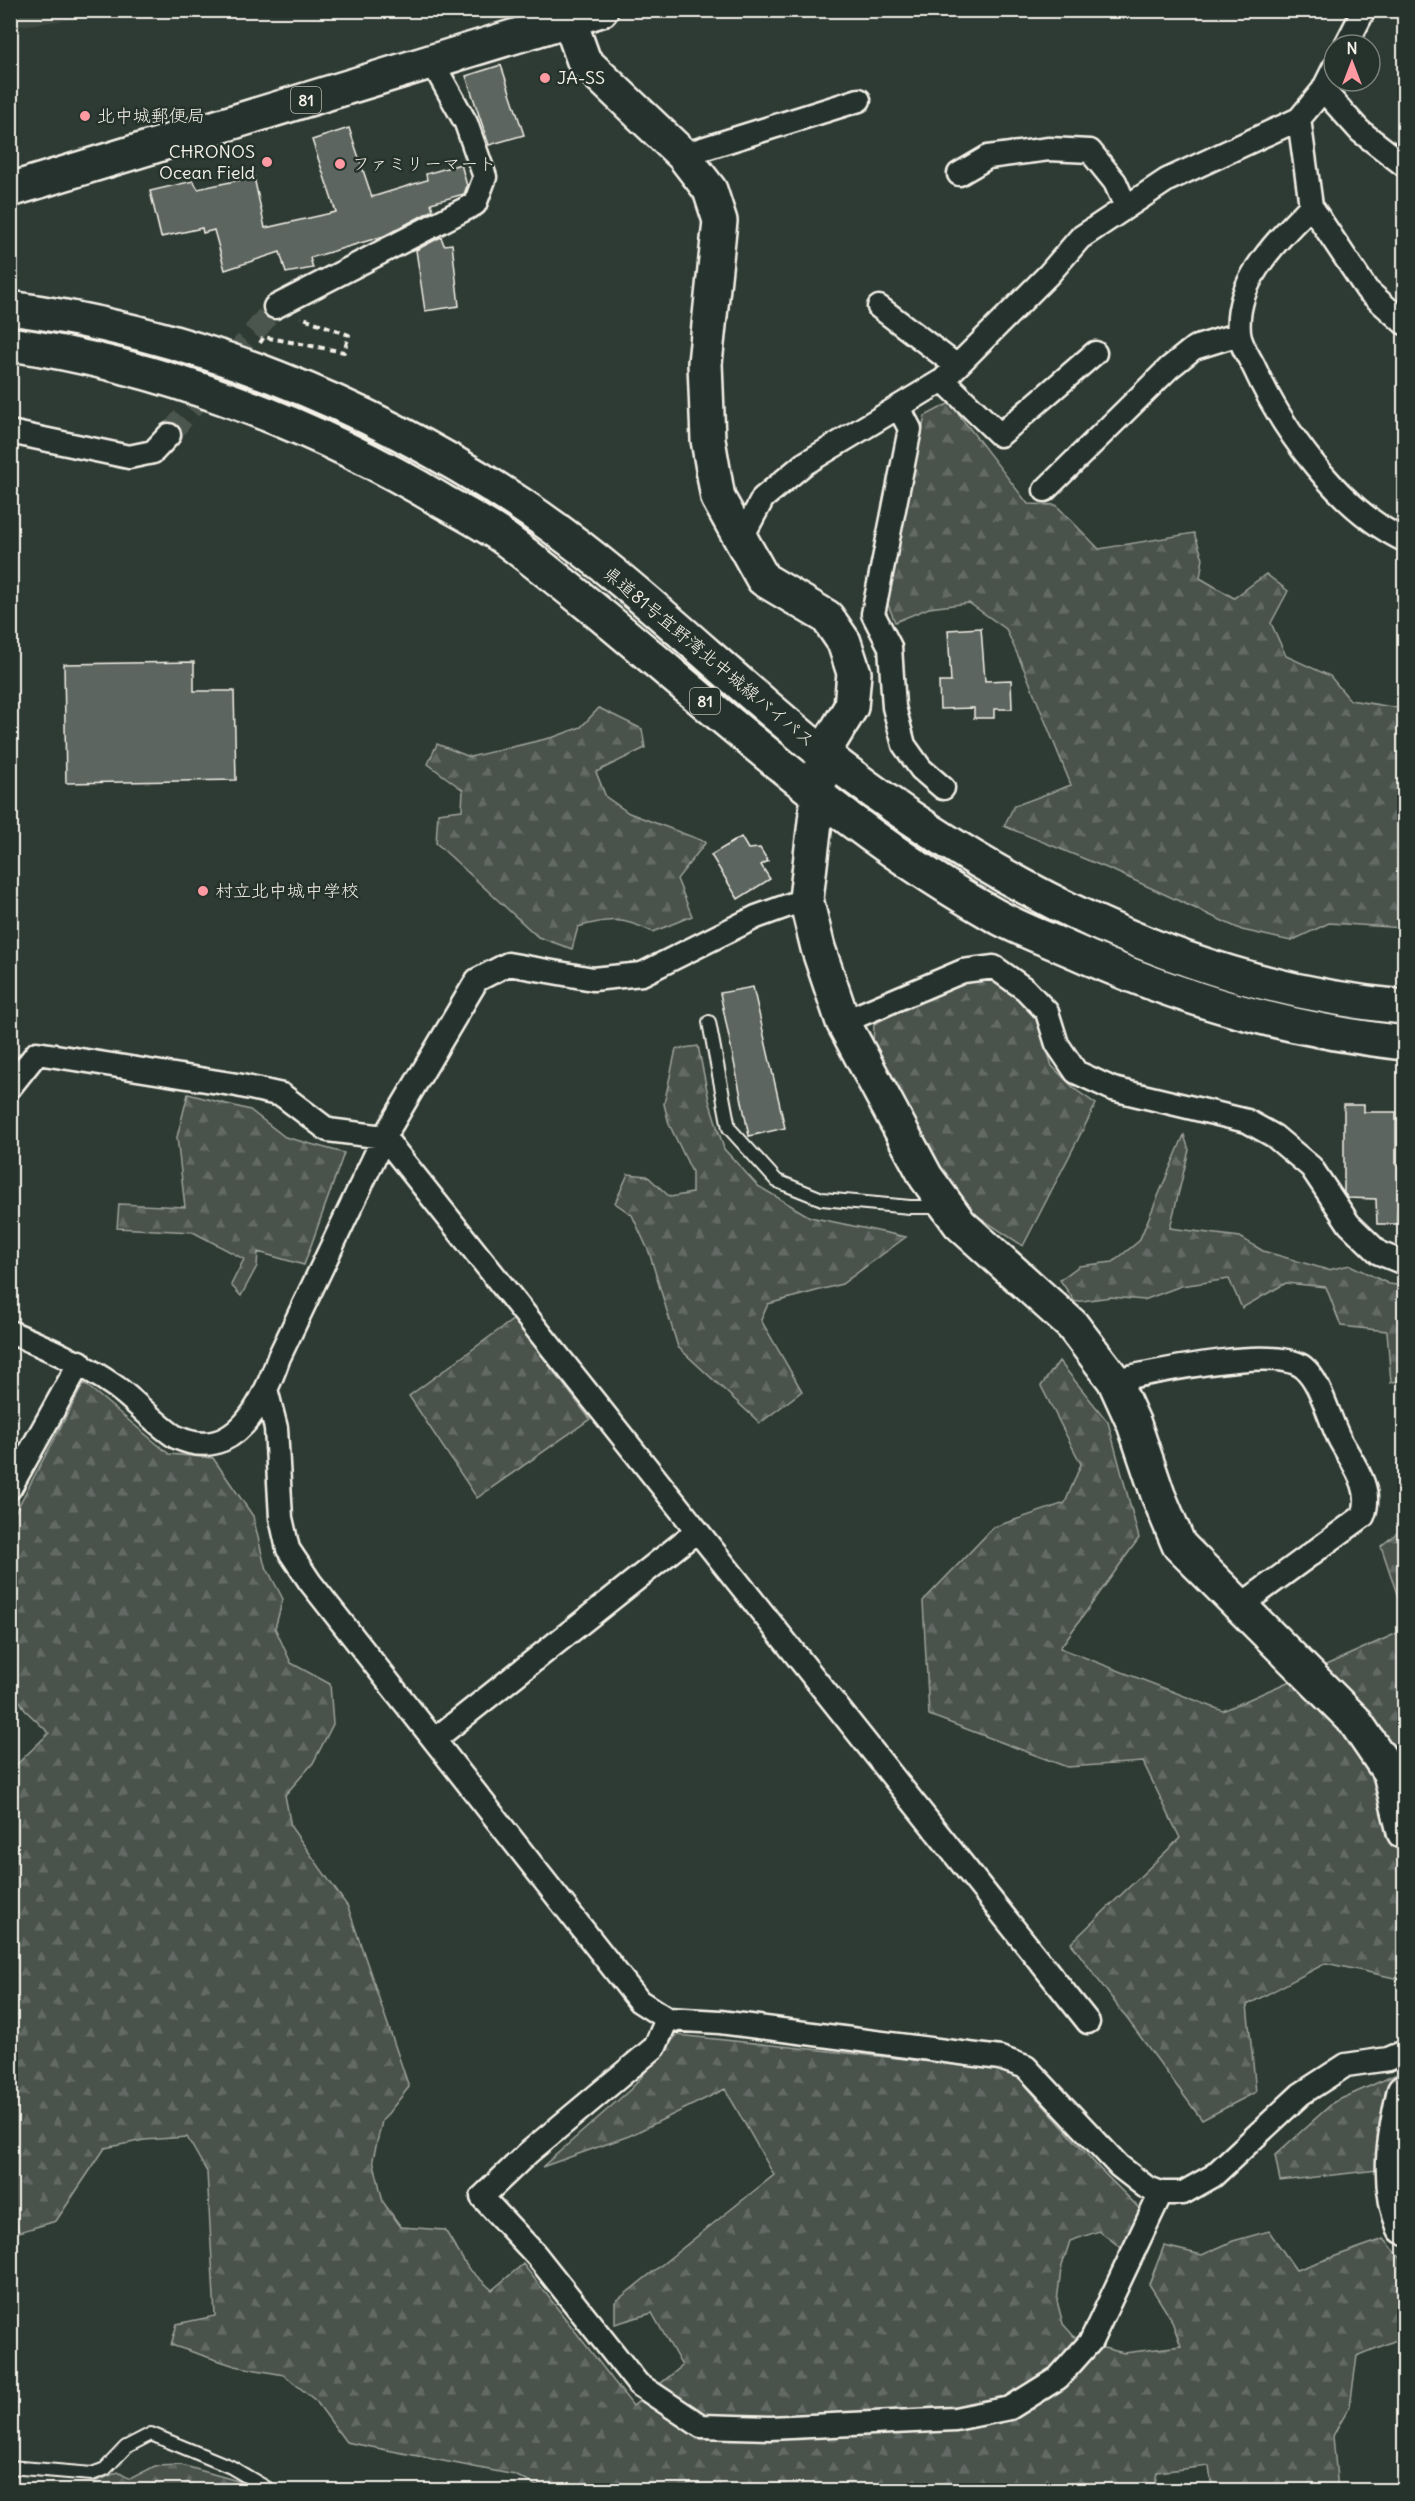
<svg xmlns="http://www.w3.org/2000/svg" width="1415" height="2501" font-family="Delius,'Klee One',sans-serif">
<defs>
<pattern id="forest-firs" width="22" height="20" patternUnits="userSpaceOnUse" patternTransform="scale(1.5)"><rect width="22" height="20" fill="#48524c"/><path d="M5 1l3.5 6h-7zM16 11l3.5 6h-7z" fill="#636b66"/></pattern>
</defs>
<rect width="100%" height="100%" fill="#2e3b34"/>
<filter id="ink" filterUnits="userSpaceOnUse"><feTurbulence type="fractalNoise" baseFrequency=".0167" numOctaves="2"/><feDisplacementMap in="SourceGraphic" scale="12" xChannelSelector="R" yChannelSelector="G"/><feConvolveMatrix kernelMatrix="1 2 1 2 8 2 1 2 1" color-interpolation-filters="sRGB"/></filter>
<g filter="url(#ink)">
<path fill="#3c4841" d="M10 11 11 10 97 11 84 18 11 27Z"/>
<path fill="url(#forest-firs)" stroke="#9ea29a" stroke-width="1.5" d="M950 403 1028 504 1056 505 1099 549 1194 533 1203 558 1200 578 1234 598 1266 574 1288 591 1271 623 1286 656 1330 676 1350 700 1404 709V928L1329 923 1291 941 1242 930 1114 871 1004 826 1014 806 1071 785 1027 676 1006 629 969 603 929 608 895 622 887 602 925 416Z
M599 708 642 729 645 748 596 772 606 797 629 813 706 842 677 879 692 916 653 932C624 918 610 917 578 927L572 949 538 937 436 843 438 813 462 810 463 790 428 764 437 744 470 757 554 737 581 727Z
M996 976 1023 997 1038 1021 1052 1066 1076 1090 1096 1104 1023 1246 976 1215 940 1171 873 1044 874 1024 964 979Z
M698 1046 709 1100 724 1149 758 1186 810 1217 906 1237 842 1284 768 1304 761 1320 802 1391 760 1423 678 1347 649 1252 632 1215 615 1203 628 1174 647 1176 670 1197 692 1193V1172L669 1124 664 1104 676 1049Z
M188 1094 250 1110 285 1137 344 1153 304 1265 258 1252 257 1266 241 1296 231 1285 244 1259 193 1232 117 1228 119 1204 185 1207 177 1137Z
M1184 1135 1189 1150 1170 1228 1240 1237 1263 1251 1328 1270 1350 1265 1389 1284 1404 1286V1378L1391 1383 1387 1331 1341 1326 1326 1287 1286 1283 1242 1308 1229 1279 1181 1286 1144 1300 1111 1297 1075 1302 1060 1280 1079 1266 1113 1262 1139 1241Z
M514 1319 590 1419 477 1498 409 1396Z
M1059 1361 1108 1422 1139 1538 1060 1648 1223 1711 1404 1630V1980L1326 1963 1247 2005 1256 2092 1202 2120 1071 1943 1180 1838 1143 1762 1067 1767 929 1715 923 1601 994 1527 1065 1503 1081 1464 1041 1386Z
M84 1383 169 1454 213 1458 253 1516 264 1563 283 1599 275 1628 291 1663 330 1684 333 1724 313 1763 285 1795 291 1827 348 1907 409 2087 382 2121 373 2159 383 2202 401 2227 445 2230 468 2268 492 2290 523 2264 633 2406 682 2366 652 2313 615 2324V2302L774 2175 725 2089 629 2136 542 2167 632 2088 677 2035 991 2068 1018 2077 1100 2169 1142 2211 1123 2249 1099 2231 1070 2241 1061 2269 1057 2301 1063 2324 1079 2342 1124 2353 1181 2346 1171 2319 1149 2284 1164 2246 1202 2255 1233 2241 1269 2231 1296 2270 1384 2239 1404 2262V2337L1357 2356 1350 2406 1333 2436 1338 2490H1212L1209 2466 1157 2472 1154 2490H545L515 2475 346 2442 316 2401 284 2375 235 2366 171 2345 177 2324 215 2316 207 2172 187 2137 144 2140 105 2148 56 2221 19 2232 11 2206V1770L49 1733 25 1710 11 1685 10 1522Z
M1404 1527V1615L1381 1546Z
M1404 2071V2167L1280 2181 1275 2155 1334 2102Z
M181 2465 245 2483 256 2490H95L93 2483 118 2472 130 2479 155 2466Z"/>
<path fill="#5c655e" stroke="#f4f1e8" stroke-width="1.5" d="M501 65 524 135 489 145 466 76Z
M349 128 372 197 427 180 426 174 461 164 467 186 464 194 431 203 433 210 384 236 310 258 313 268 286 273 280 252 225 270 214 230 203 233 202 228 161 237 150 191 193 181 198 189 254 177 265 228 336 212 312 140Z
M441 237 444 245 452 244 459 306 425 311 416 250Z
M981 628 985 681 1011 680 1012 709H994V718H974V708L940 709 939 682H951L948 630Z
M194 662V691H234L236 780 66 783 64 664Z
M741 837 748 849 760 848 768 861 761 865 770 879 738 899 711 855Z
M753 987 785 1128 749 1136 720 993Z
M1344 1105H1364V1112H1396V1165H1404V1213H1397V1224H1377L1376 1199 1348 1198 1344 1193Z"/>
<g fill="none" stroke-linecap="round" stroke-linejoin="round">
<path stroke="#4c564f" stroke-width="22" stroke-dasharray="22 11" stroke-linecap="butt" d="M169 435 275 307"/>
<g stroke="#f4f1e8" stroke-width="16">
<path id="lane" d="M709 1022 729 1128 777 1181 822 1199 910 1207H944
M10 2467 92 2474 105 2469 126 2447 151 2434 231 2467 270 2490"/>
</g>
<g stroke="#f4f1e8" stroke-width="27">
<path id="street" d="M1346 45 1364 10
M1323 90 1360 131 1404 165
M1299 119 1311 206 1367 290 1404 323
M683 155 859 100
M959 174 988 157 1049 149 1090 151 1115 182 1126 207
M1311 206C1278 240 1234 280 1239 333 1240 344 1249 357 1254 367 1283 431 1339 509 1404 540
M275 307 475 204 485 177 466 123 432 62
M879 307 957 366
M943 380 1000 435 1095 353
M899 408 910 429 873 614 890 647 894 707 904 745 921 769 943 788
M10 432 129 457 153 452 169 435
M1045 490 1169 368 1194 348 1239 334
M740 541 763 498 804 464 943 380 1049 274 1080 238 1167 180 1299 119 1323 90 1334 68
M843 1022 963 971 994 967 1025 989 1047 1012 1057 1044 1076 1072 1113 1089 1247 1121 1274 1136 1311 1167 1349 1224 1379 1253 1404 1263
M10 1087 37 1053 237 1085 282 1095 328 1130 384 1137 1088 2022
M10 1332C50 1349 80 1362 116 1387 133 1399 161 1429 176 1437 235 1465 264 1401 279 1357L384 1137 477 980 508 964 593 979 642 974 756 917 806 899
M1114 1380C1150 1373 1274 1345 1303 1367 1321 1381 1329 1420 1340 1440 1353 1464 1374 1489 1363 1516L1240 1606
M267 1393 276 1428 281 1518 288 1549 310 1582 639 2001 667 2019 720 2022 1000 2058 1026 2067 1119 2166 1146 2187 1161 2193H1183L1213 2176 1301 2094 1346 2065 1388 2059 1404 2052
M10 1488 80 1362
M434 1740 697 1531
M667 2019 655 2047 528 2153 482 2197 536 2255 638 2384 701 2426 770 2428 955 2419 1010 2408 1058 2378 1091 2341 1161 2193"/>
</g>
<g stroke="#f4f1e8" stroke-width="38">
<path id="secondary" d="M569 19 584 61 683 155 710 190 720 221 705 363 708 440 718 498 763 579 827 617 844 642 854 673 851 707 823 753 806 899 818 948 843 1022 926 1177 960 1224 1072 1325 1114 1380 1134 1424 1158 1495 1179 1545 1354 1720 1390 1773 1404 1832
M1404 2092C1394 2137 1386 2183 1404 2227"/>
</g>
<g stroke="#f4f1e8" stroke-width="38">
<path id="primary" d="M10 190 601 10
M10 308C191 332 369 404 520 504 628 576 720 671 821 752 988 884 1190 988 1404 1007
M10 344C159 365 314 424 442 501 463 513 485 524 504 538 667 660 811 810 989 912 1014 927 1042 937 1069 949 1181 999 1282 1029 1404 1043"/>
</g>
<path stroke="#f4f1e8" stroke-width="4" stroke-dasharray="6 4.5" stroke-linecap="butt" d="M260 343 264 337 344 352 349 335 301 317"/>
<use href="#lane" stroke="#26332d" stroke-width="12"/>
<use href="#street" stroke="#26332d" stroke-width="22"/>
<use href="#secondary" stroke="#26332d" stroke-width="33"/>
<use href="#primary" stroke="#26332d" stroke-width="33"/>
</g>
</g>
<g fill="#ff9aa2" stroke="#26332d" stroke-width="2">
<circle cx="545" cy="78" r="6"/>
<circle cx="85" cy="116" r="6"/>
<circle cx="267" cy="162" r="6"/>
<circle cx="340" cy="164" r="6"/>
<circle cx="203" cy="891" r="6"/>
</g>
<g text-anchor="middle" stroke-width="5" stroke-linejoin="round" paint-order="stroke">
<g fill="#26332d" stroke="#b6b8b0" stroke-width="1.5">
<rect x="291" y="87" width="30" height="26" rx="4.5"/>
<rect x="690" y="688" width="30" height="26" rx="4.5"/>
</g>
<g font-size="16" font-weight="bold" fill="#f4f1e8">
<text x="306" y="106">81</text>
<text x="705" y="707">81</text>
</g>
<g font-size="18" fill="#f4f1e8" stroke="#26332d" text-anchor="start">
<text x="557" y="84">JA-SS</text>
<text x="97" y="122">北中城郵便局</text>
<text x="255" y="158" text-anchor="end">CHRONOS<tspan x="255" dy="21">Ocean Field</tspan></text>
<text x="352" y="170">ファミリーマート</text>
<text x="215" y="897">村立北中城中学校</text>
</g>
<g font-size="18" fill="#f4f1e8" stroke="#26332d">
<text transform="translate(709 657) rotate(40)" y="6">県道81号宜野湾北中城線バイパス</text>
</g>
</g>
<rect width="1415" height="2501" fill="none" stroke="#26332d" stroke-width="36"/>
<rect x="18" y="18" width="1379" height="2465" fill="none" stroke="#f4f1e8" stroke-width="2" filter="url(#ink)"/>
<g transform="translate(1352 63)"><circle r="28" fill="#26332d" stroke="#787f78" stroke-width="1.5"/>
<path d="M0-4.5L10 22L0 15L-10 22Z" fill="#ff9aa2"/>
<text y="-9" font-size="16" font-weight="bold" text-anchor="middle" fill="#f4f1e8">N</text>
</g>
</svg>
